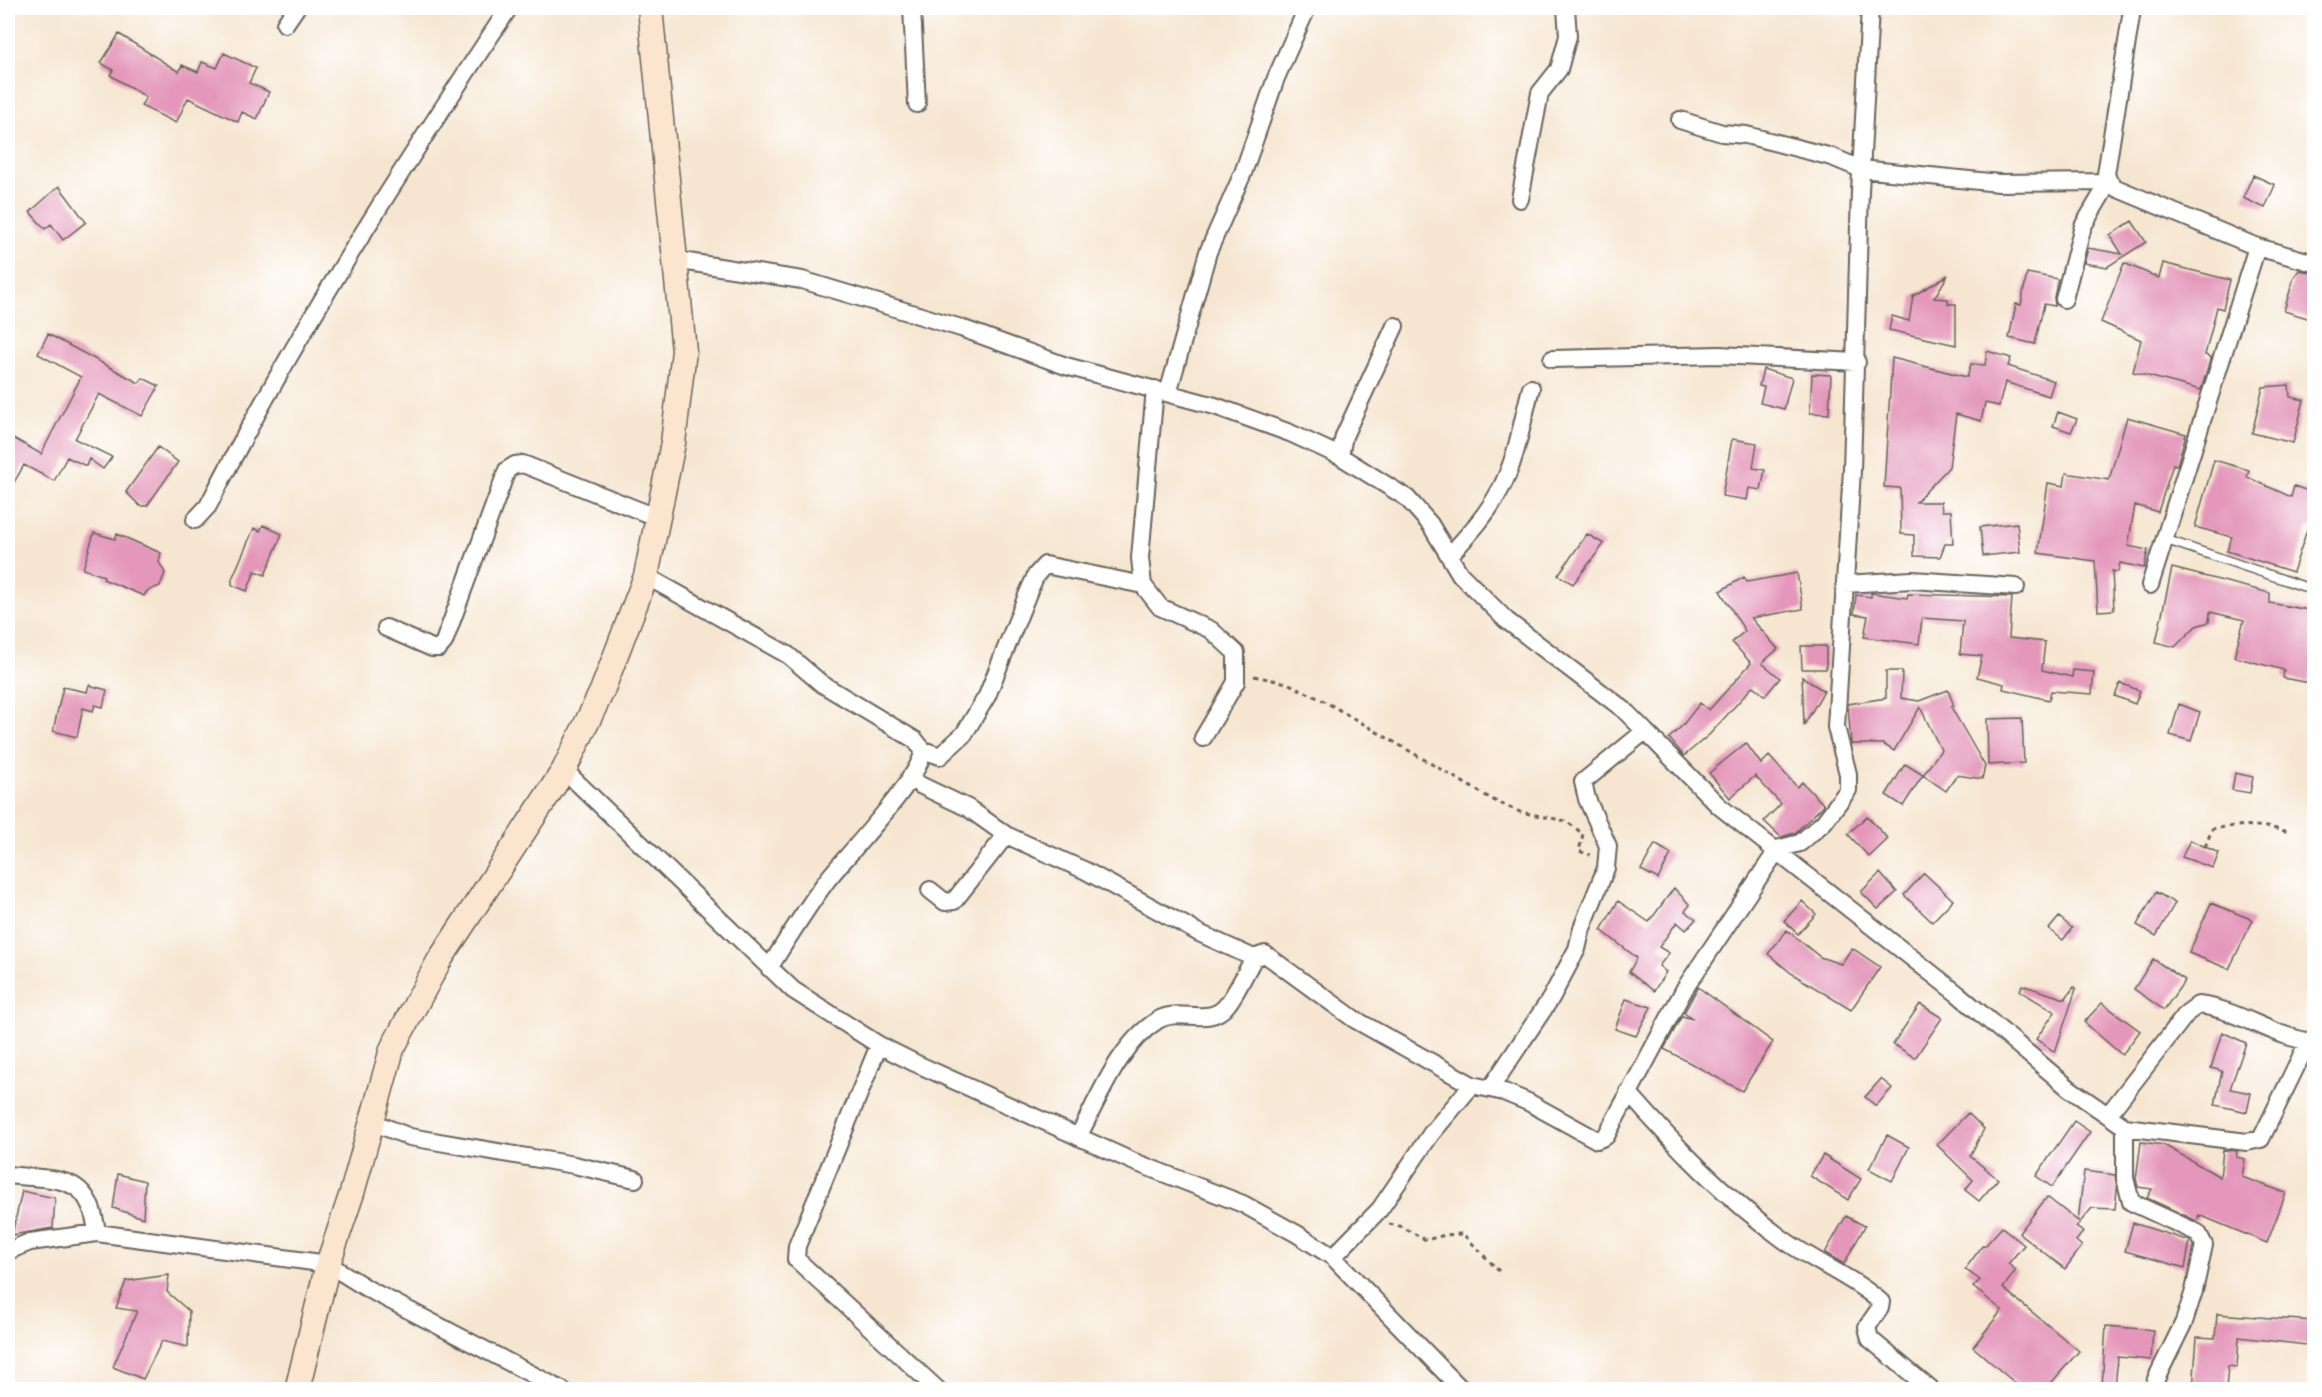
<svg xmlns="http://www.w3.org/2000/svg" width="2322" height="1397" font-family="'EB Garamond',serif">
<rect width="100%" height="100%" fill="#fff"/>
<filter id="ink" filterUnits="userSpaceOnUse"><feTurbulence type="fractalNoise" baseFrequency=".0167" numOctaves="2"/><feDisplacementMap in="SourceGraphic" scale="12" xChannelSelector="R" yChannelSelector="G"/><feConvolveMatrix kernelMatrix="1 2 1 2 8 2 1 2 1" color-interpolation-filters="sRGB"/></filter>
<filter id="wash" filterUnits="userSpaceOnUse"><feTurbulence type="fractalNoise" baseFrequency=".008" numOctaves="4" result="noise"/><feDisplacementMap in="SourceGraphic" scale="24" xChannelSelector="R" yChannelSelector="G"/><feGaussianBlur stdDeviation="1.35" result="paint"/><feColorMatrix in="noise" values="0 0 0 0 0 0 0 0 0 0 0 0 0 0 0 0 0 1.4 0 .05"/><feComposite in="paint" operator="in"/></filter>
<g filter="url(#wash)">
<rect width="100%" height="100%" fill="#f6e6d1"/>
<g id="blocks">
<path fill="#e497ba" d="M119 34 179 72 182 65 198 72 202 62 217 68 224 53 256 68 249 83 269 92 257 119 242 112 238 122 188 98 176 123 141 106 146 97 110 75 113 70 101 63Z
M2253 175 2275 185 2265 208 2243 198Z
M59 186 86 222 63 240 51 224 45 229 30 212Z
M2132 221 2146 242 2107 267 2084 263 2088 248 2122 254 2110 235Z
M2124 263 2159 278 2163 263 2230 280 2223 309 2217 307 2205 355 2211 357 2201 390 2133 372 2141 340 2101 322Z
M2299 270 2314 273V320L2284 311 2294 277Z
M2027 273 2058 279 2054 297 2055 306 2044 304 2035 344 2009 338 2016 304 2021 305Z
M1948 275 1934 298 1948 299V304H1956V345L1889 330 1892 316 1909 321 1913 296Z
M48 334 139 383 143 378 159 386 142 416 99 394 75 439 112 457 103 469 89 459 86 466 67 457 54 481 24 465 8 493V435L41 454 81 377 38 354Z
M1987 351 2011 358 2008 366 2054 381 2049 396 2005 382 1999 406 1985 403 1981 421 1956 414 1949 467 1916 502H1941L1942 511H1951L1953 544H1945L1940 557 1914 556V535L1901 534 1900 488 1884 487 1892 358 1967 377 1971 364 1985 365Z
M1763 369 1792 378 1784 409 1760 403 1764 387 1759 386Z
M1812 374 1831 375 1829 414 1810 413Z
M2289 385 2290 397 2304 400 2293 443 2252 433 2263 387Z
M2058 412 2077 419 2071 432 2053 426Z
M2127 417 2186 434 2177 465 2173 464 2158 512 2135 505 2128 546 2148 550 2144 568 2120 563 2118 572 2112 571 2114 610 2098 611 2095 561 2038 553 2048 483 2064 486 2066 473 2109 480Z
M1732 439 1757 443 1753 468 1765 470 1761 490 1749 488 1747 500 1722 496Z
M158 447 178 462 147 506H140L126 492Z
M2214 460 2249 470 2247 477 2291 497 2294 486 2314 493V527H2308L2293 572 2227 551 2232 537 2195 527Z
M2017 523 2020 552 1983 556 1980 527Z
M263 525 282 534 265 575 255 571 247 591 232 585V579L254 528 260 531Z
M94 533 115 539 117 534 161 553 159 562 165 573 160 586 147 591 144 596 103 579 104 576 83 569Z
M1587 534 1604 544 1573 584 1558 575Z
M2172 568 2270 593V603L2314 611V660L2310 683 2283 678 2284 670 2234 657 2244 620 2210 612 2209 622 2196 626 2175 647 2156 642Z
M1797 573 1803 609 1751 618 1778 649 1762 663 1780 678 1765 696 1753 686 1710 734 1684 756 1669 738 1682 726 1700 703 1709 710 1751 663 1732 642 1745 631 1720 591 1744 577 1747 582Z
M1871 593 1907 598 1908 594 2012 597 2009 638 2045 642 2042 670 2072 677 2073 670 2094 672 2092 694 2051 691 2049 700 2003 689 2004 684 1977 677 1982 656 1960 654 1963 621 1922 618 1919 644 1864 637 1868 616 1854 614 1856 595 1871 597Z
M1801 646H1826V669H1802Z
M1886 671H1902L1901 698 1919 701 1948 690 1954 706 1951 707 1985 766 1982 779 1957 775 1946 791 1923 775 1941 750 1920 707 1894 751 1883 744H1851L1848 704 1886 698Z
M1802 677 1824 691 1804 725 1803 696Z
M2120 683 2140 691 2135 704 2115 696Z
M89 685 107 690 103 707 95 705 93 711 83 708 77 737 53 731 63 687 87 692Z
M2179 704 2200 712 2191 741 2170 735Z
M2022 718 2024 763 1988 765 1987 719Z
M1746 743 1761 764 1769 756 1797 787 1802 782 1824 805 1795 833 1781 837 1764 821 1781 804 1755 776 1730 798 1709 773Z
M1905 764 1923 775 1903 806 1886 795Z
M2235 773 2253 777 2250 793 2232 790Z
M1867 816 1888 839 1869 857 1848 834Z
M2190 840 2219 853 2213 868 2182 857Z
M1655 844 1671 854 1658 879 1641 870Z
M1880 873 1897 892 1878 909 1861 892Z
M1924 873 1953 900 1932 922 1904 895Z
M1674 888 1690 905 1685 911 1696 919 1686 930 1677 922 1659 947 1669 953 1659 966 1666 972 1654 991 1629 972 1637 958 1601 930 1618 901 1649 922Z
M2156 892 2175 903 2156 936 2137 925Z
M1802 901 1816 914 1798 934 1784 921Z
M2211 903 2253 920 2229 969 2189 953Z
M2059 917 2072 928 2063 940 2049 929Z
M1787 930 1820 957 1841 964 1852 948 1880 967 1851 1010 1791 973 1768 954Z
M2153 959 2185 980 2164 1010 2134 989Z
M2022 985 2065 999 2074 987 2076 989 2055 1052 2036 1039 2055 1012 2020 991Z
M1698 987 1773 1042 1742 1091 1664 1049 1682 1016 1693 1019 1684 1013Z
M1626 999 1651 1007 1636 1036 1615 1029Z
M2102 1003 2140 1031 2122 1055 2084 1022Z
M1920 1004 1942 1018 1915 1058 1893 1044Z
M2222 1032 2246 1043 2230 1089 2251 1093 2247 1112 2215 1105 2222 1071 2211 1068Z
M1881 1079 1892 1088 1876 1106 1865 1097Z
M1968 1113 1984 1129 1970 1156 1998 1179 1979 1201 1965 1190 1973 1180 1937 1145Z
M2074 1121 2090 1132 2052 1187 2036 1176Z
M1887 1135 1909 1147 1892 1181 1869 1169Z
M2141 1142 2164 1145 2220 1177 2223 1150 2237 1151 2236 1157 2245 1159 2242 1177 2286 1193 2267 1243 2199 1215 2197 1221 2147 1198 2152 1189 2138 1187 2136 1179Z
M1823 1155 1861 1179 1848 1200 1810 1176Z
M2084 1171 2115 1175 2117 1189 2115 1209 2092 1208 2076 1227 2083 1232 2076 1241 2082 1246 2065 1269 2019 1233 2047 1197 2078 1221Z
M118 1174 145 1181 143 1218 113 1208Z
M22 1191 55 1198 53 1228 12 1235Z
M1846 1216 1865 1226 1844 1264 1825 1253Z
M2133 1223 2190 1241 2185 1268 2125 1251Z
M2002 1227 2024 1245 2008 1264 2016 1270 2003 1288 2079 1351 2046 1389H2022L1973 1347 2002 1310 1973 1287 1980 1280 1965 1269 1983 1245 1985 1246Z
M169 1275 167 1292 189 1311 188 1347 162 1341 143 1379 113 1367 137 1311 116 1308 126 1281Z
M2217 1314 2314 1321V1346L2239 1337 2237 1367 2228 1366 2226 1389H2193L2197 1337 2215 1338Z
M2106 1326 2153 1330 2151 1360 2118 1357 2115 1387 2102 1386Z"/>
</g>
</g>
<g filter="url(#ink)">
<use href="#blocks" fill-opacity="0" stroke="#68635b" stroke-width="1.5"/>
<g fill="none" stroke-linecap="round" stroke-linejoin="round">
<g stroke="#68635b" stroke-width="11">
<path id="lane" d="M2164 539 2314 590"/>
</g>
<g stroke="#68635b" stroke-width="20">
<path id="street" d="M912 8 917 104
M2132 10 2106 174 2109 182 2116 188 2257 247 2314 263
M285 24 296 8
M1680 120 1722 133 1746 135 1832 157 1861 169 1999 183 2109 182 2083 226 2064 299
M1520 199 1540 93 1559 69 1568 36 1566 8
M675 260 802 280 961 328 1066 366 1215 406 1290 433 1340 456 1407 498 1430 524 1460 574 1506 620 1623 709 1645 731
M1552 359 1719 355 1857 362
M1155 389 1140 558 1143 585 1160 607 1211 630 1236 653V682L1203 738
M1168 393 1208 252 1243 173 1276 78 1307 8
M1340 456 1344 436 1395 326
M195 520 208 506C296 333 401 169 509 8
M1449 556C1468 535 1487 515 1500 490 1517 459 1522 421 1531 388
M646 576 788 655 822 684 915 740 923 750C923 776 847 855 828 879 807 907 788 938 769 968
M1845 584 1912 580 2016 587
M2150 585 2257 247
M386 628 432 648H439L444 642 507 470 515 465 523 464 658 518
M923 750 940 756 964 734 987 696 1028 593 1036 575 1045 565 1143 585
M564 770 793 990 879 1045 915 1063 1132 1161 1243 1204 1297 1234 1333 1257 1462 1390
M910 777 920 785 968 808 1006 835
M1773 850 1800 843 1824 822 1848 790V774L1836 727 1852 470 1860 191 1870 8
M930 890 945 902 954 901 1006 835 1086 871 1199 933 1254 958
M879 1045 797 1246 796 1259 938 1390
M1490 1089 1551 998 1577 949 1582 928 1606 868 1608 846 1587 799 1583 782 1645 731 1719 806 1959 995 2070 1089 2125 1127V1178L2131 1202 2198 1233 2204 1245 2194 1291 2184 1322 2156 1379 2154 1390
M1628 1092C1676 1147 1725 1197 1784 1240 1815 1262 1852 1277 1881 1302L1880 1308 1867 1327 1870 1339 1931 1390
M2108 1115 2187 1013 2198 1005C2238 1009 2274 1038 2314 1042
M372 1122 410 1137 574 1165 635 1179
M2125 1127 2247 1142 2261 1139 2308 1042
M1078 1137C1099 1098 1119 1044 1158 1020 1179 1007 1209 1027 1226 1006 1237 993 1245 973 1254 958L1265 954 1354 1019 1472 1085
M8 1175C58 1181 90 1172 97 1233
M8 1251 30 1242 97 1233 328 1264 368 1289 562 1390
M1333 1257 1380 1209 1431 1134 1472 1085 1504 1092 1528 1102 1597 1140 1606 1136 1685 988 1776 852"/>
</g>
<g stroke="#68635b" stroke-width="27">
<path id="secondary" d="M297 1390 328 1264 352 1193 392 1049 439 961 564 770 602 691 646 576 673 443 684 351 650 8"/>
</g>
<path stroke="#68635b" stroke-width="3" stroke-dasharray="4.5 4.5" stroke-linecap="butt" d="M1254 676 1287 683 1324 701 1495 801 1520 812 1566 821 1583 834 1579 851 1590 855
M2205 847 2212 829C2242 824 2259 824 2289 832
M1389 1224 1400 1226 1426 1240 1445 1235 1463 1234 1499 1271"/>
<use href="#lane" stroke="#fff" stroke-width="8"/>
<use href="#street" stroke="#fff" stroke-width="16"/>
<use href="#secondary" stroke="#fbe5cf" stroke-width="24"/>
</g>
</g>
<rect width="2322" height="1397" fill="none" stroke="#fff" stroke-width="30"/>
</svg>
